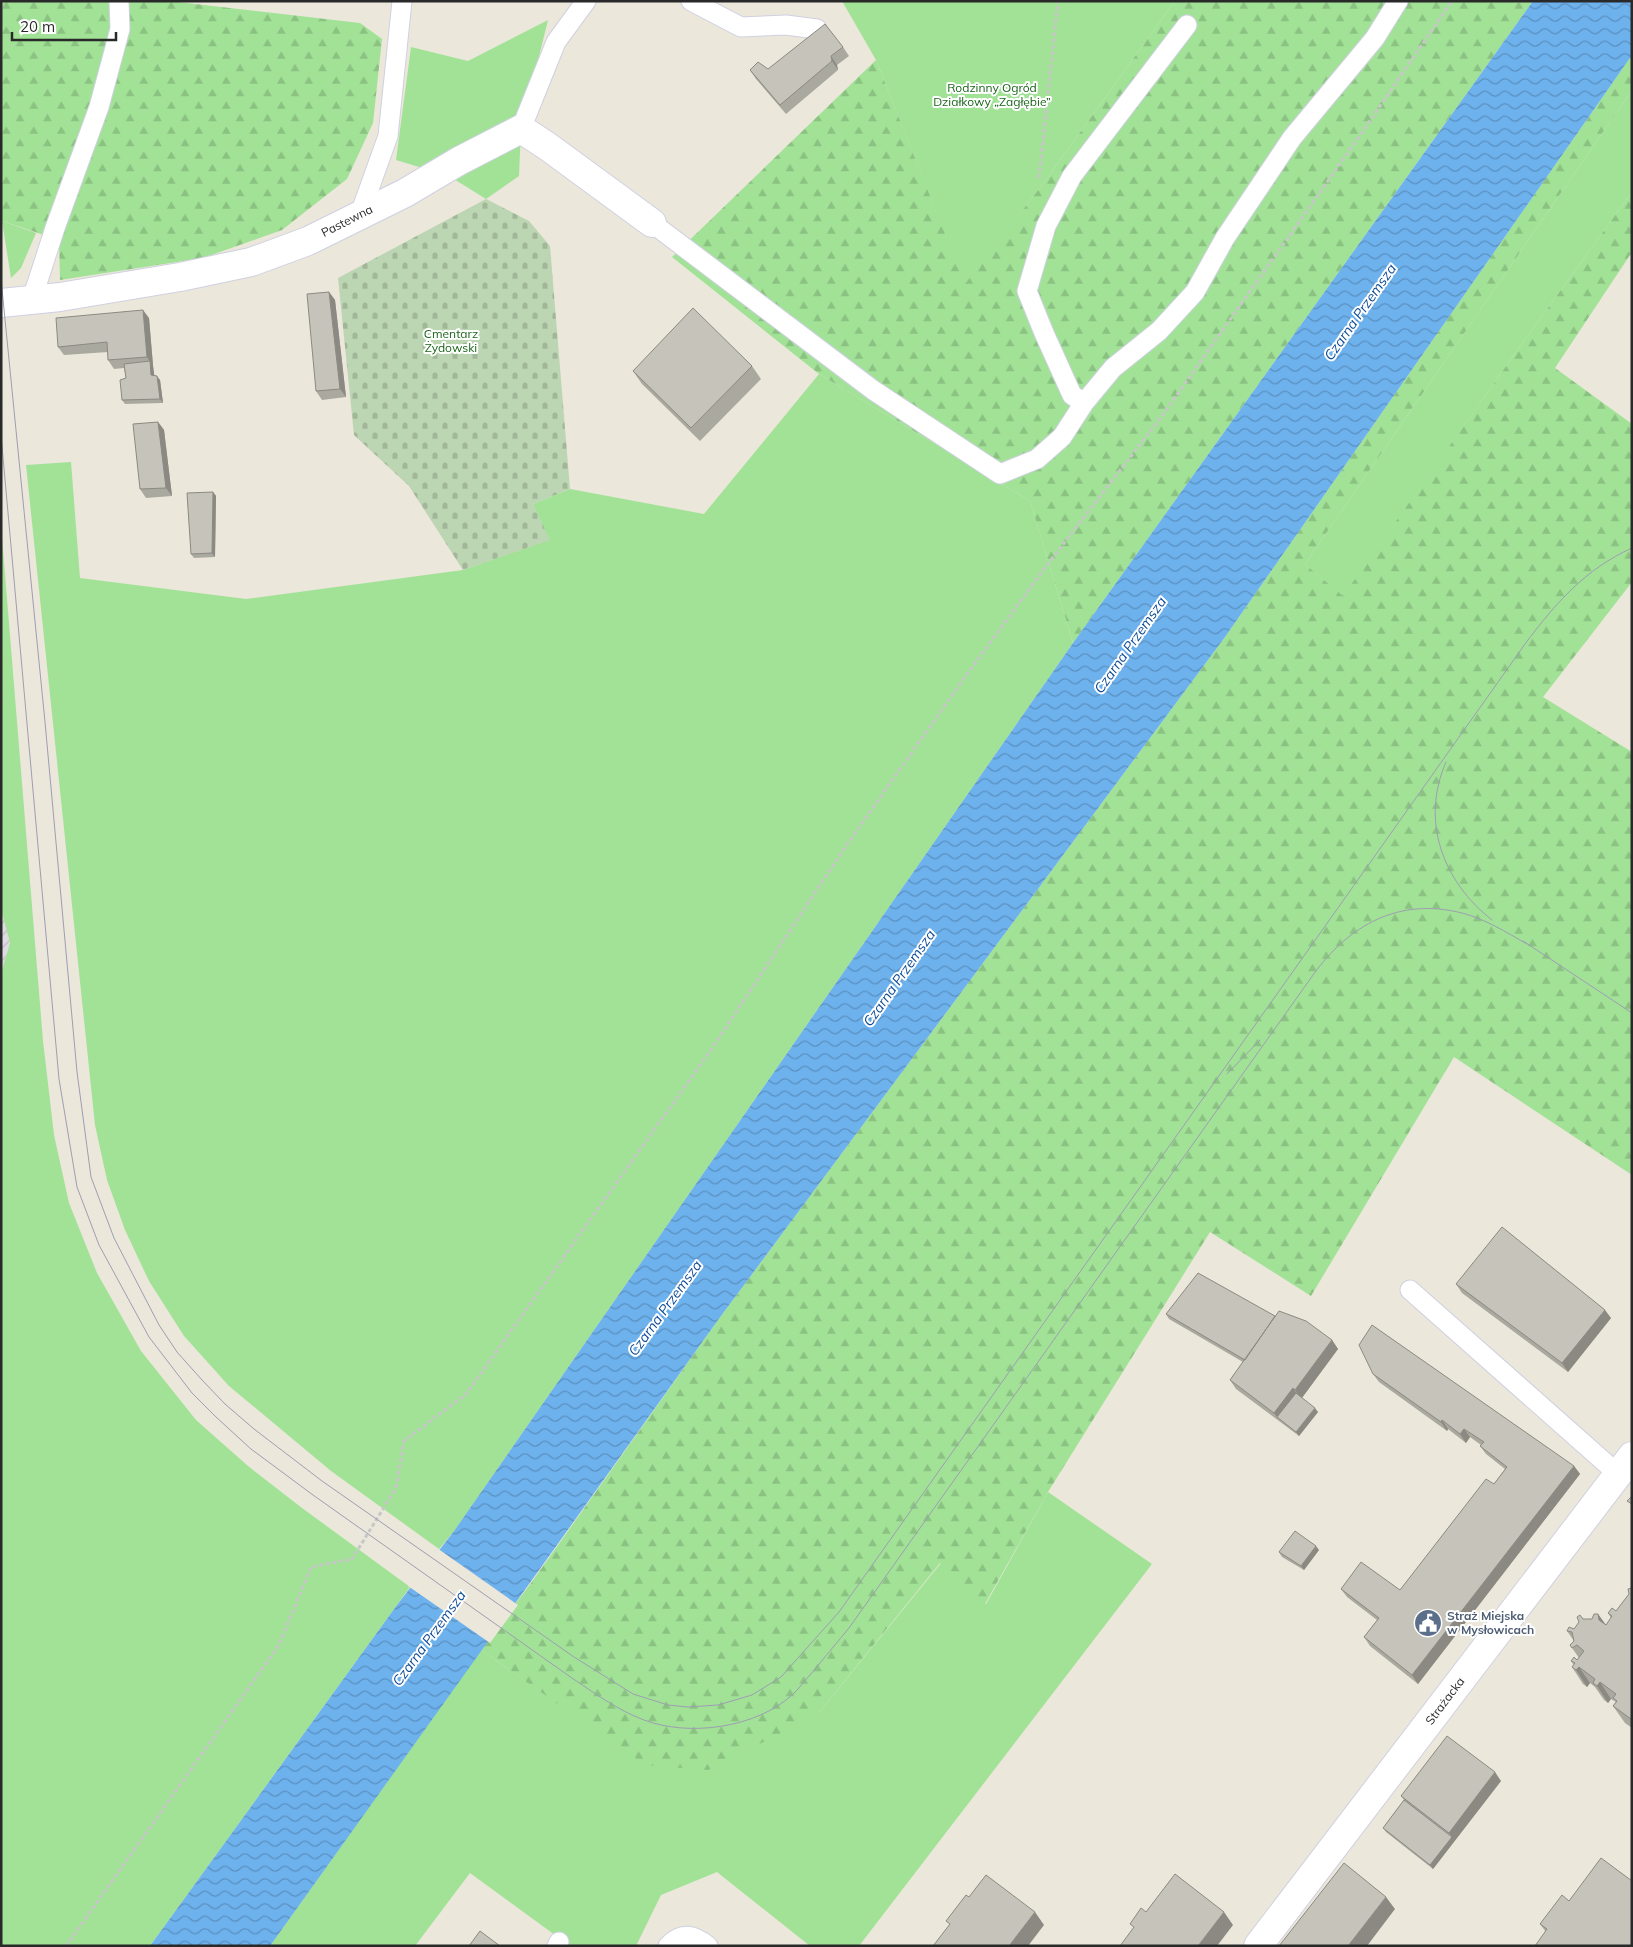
<svg xmlns="http://www.w3.org/2000/svg" width="1633" height="1947" font-family="Mulish,sans-serif">
<defs>
<pattern id="industrial-furrows" width="10" height="10" patternUnits="userSpaceOnUse" patternTransform="scale(1.25)"><rect width="10" height="10" fill="#dfdbe3"/><path d="M-1 1l2-2M0 10L10 0M9 11l2-2" fill="none" stroke="#bfbcc3"/></pattern>
<pattern id="forest-firs" width="22" height="20" patternUnits="userSpaceOnUse" patternTransform="scale(1.25)"><rect width="22" height="20" fill="#a1e297"/><path d="M5 1l3.5 6h-7zM16 11l3.5 6h-7z" fill="#8bc282"/></pattern>
<pattern id="cemetery-stones" width="16" height="16" patternUnits="userSpaceOnUse" patternTransform="scale(1.25)"><rect width="16" height="16" fill="#bcd5b2"/><path d="M2 7V4a2 2 0 0 1 4 0v3zM10 15v-3a2 2 0 0 1 4 0v3z" fill="#a2b799"/></pattern>
<pattern id="water-waves" width="16" height="10" patternUnits="userSpaceOnUse" patternTransform="scale(1.25)"><rect width="16" height="10" fill="#6db1ed"/><path d="M0 5q4-4 8 0t8 0" fill="none" stroke="#5a90c0"/></pattern>
</defs>
<rect width="100%" height="100%" fill="#ebe7da"/>
<path fill="url(#industrial-furrows)" d="M1 909 10 943 1 973Z"/>
<path fill="#a1e297" d="M842 1H1175L1042 185 965 285 876 60Z
M548 20 521 129 519 176 486 199 449 176 396 160 411 47 468 61Z
M1632 90V192L1521 345 1343 597 1305 564Z
M2 221 36 233 21 268 11 278Z
M819 374 1030 501 1073 643 454 1531 439 1549 331 1471 229 1386 184 1336 149 1281 125 1230 107 1180 95 1125 26 465 71 462 80 578 246 599 463 570 549 540 533 504 570 489 704 514Z
M1 525 43 1041 54 1135 69 1203 97 1273 141 1351 196 1420 248 1466 302 1508 410 1587 150 1946H1V973L10 943 1 909Z
M1048 1492 1152 1564 859 1946H810L717 1872 661 1895 636 1946H570L470 1873 415 1946H270L481 1650 645 1764 817 1715 941 1563 986 1604Z"/>
<path fill="url(#forest-firs)" d="M1 1H169L360 23 382 39 373 123 347 179 282 230 203 258 60 280 59 240 2 221Z
M1175 1H1533L1073 643 1030 501 819 374 672 257 876 60 965 284 1042 185Z
M1632 55V90L1305 564 1343 596 1521 345 1632 192V252L1555 368 1632 424V582L1543 697 1632 752V1175L1454 1057 1311 1296 1210 1232 1048 1492 985 1604 940 1563 817 1715 708 1770 645 1765 481 1650 531 1583 718 1320 1225 637Z"/>
<path fill="url(#cemetery-stones)" d="M486 199 529 221 550 246 570 489 533 504 550 540 463 570 409 486 354 435 338 278Z"/>
<path fill="url(#water-waves)" d="M1533 1H1632V55L1225 637 718 1320 270 1946H150L397 1605 454 1531 1073 643Z"/>
<path fill="#ebe7da" d="M437 1548 518 1605 490 1643 408 1586Z"/>
<g fill="none" stroke-linecap="round" stroke-linejoin="round">
<g stroke="#d0d0e2" stroke-width="21">
<path id="lane" d="M691 1 741 27 786 25 817 29
M521 129 556 42 586 1
M360 214 388 136 402 1
M652 223 873 390 1000 474 1037 459 1062 437 1084 403 1113 368 1159 331 1195 292 1225 238 1292 138 1375 38 1398 1
M32 299 55 228 99 107 120 29 119 1
M1084 403 1072 395 1044 333 1027 291 1046 226 1072 176 1187 25
M1410 1290 1618 1474
M557 1946 559 1942
M668 1946C682 1931 694 1935 708 1946"/>
</g>
<g stroke="#d0d0e2" stroke-width="30">
<path id="street" d="M1 303 60 297 180 277 251 262 308 241 405 193 459 161 521 129 547 146 652 223
M1258 1946 1632 1456"/>
</g>
<path stroke="#c7c7c7" stroke-width="3" stroke-dasharray="4 2.5" stroke-linecap="butt" d="M1039 178 1058 1
M66 1946 279 1645 311 1567 352 1559 396 1488 404 1441 466 1394 711 1050 848 843 965 677 1044 569 1162 416 1345 157 1452 1"/>
<use href="#lane" stroke="#fff" stroke-width="19"/>
<use href="#street" stroke="#fff" stroke-width="28"/>
<path stroke="#9f9db3" stroke-width="1" d="M1 279 45 722 77 1072 91 1177 114 1238 159 1325 177 1352 202 1380 225 1404 254 1429 322 1481 574 1657 633 1694 668 1705 688 1707 718 1705 752 1695 781 1677 839 1612 1525 644C1555 604 1585 569 1632 548
M1 435 59 1079 77 1187 99 1245 149 1337 192 1393 216 1417 251 1449 313 1495 569 1676C593 1692 617 1710 644 1720 689 1737 756 1728 792 1695 799 1689 804 1681 810 1675 823 1659 836 1644 849 1628L1313 975C1349 925 1399 897 1462 913 1485 919 1506 932 1527 944
M1446 762C1420 821 1443 882 1492 920
M1523 941 1632 1013
M1227 1074 1260 1040"/>
</g>
<path fill="#aaa9a0" d="M843 47 849 56 837 65 838 70 786 114 756 79 750 70 768 69Z
M329 292 335 300 346 397 322 400 316 391Z
M149 318 154 376 160 380 163 403 125 404 122 400 126 378 124 368 114 369 108 360V352L64 355 58 347Z
M752 366 761 379 700 441 642 384 633 371Z
M158 422 164 430 172 496 146 498 140 489Z
M213 492 216 496 215 557 194 558 191 554Z
M1456 1284 1611 1318 1568 1372 1462 1293Z
M1166 1314 1275 1316 1332 1340 1338 1349 1302 1398 1318 1412 1299 1436 1236 1389 1230 1380 1243 1362 1169 1319Z
M1373 1374 1574 1466 1580 1474 1418 1684 1370 1646 1364 1637 1377 1620 1347 1597 1341 1589 1400 1590 1494 1484 1505 1469 1486 1454 1480 1446 1481 1445 1470 1437 1466 1443 1448 1429 1447 1431 1379 1382Z
M1319 1550 1304 1570 1282 1557 1279 1552Z
M1632 1588V1728L1625 1723 1613 1706 1616 1702 1611 1699 1608 1703 1604 1700 1595 1687 1590 1683 1587 1687 1583 1684 1572 1667 1574 1665 1571 1661 1577 1660 1579 1658 1570 1645 1574 1641 1567 1631 1574 1629 1583 1619H1592L1598 1614 1606 1625 1611 1618 1608 1613 1616 1611 1629 1594Z
M1501 1781 1433 1869 1386 1832 1383 1828 1404 1800 1401 1796Z
M1569 1901 1546 1932 1540 1924Z"/>
<path fill="#8b8982" d="M831 56 837 65 838 70 832 61Z
M329 292 335 300 346 397 340 389Z
M143 310 149 318 153 366 147 357Z
M150 361 153 366 155 380 151 375Z
M157 376 160 380 163 403 160 399Z
M158 422 164 430 172 496 166 488Z
M213 492 216 496 215 557 212 553Z
M1605 1310 1611 1318 1568 1372 1562 1363Z
M1332 1340 1338 1349 1301 1399 1295 1390Z
M1293 1388 1299 1397 1277 1417 1280 1421 1274 1413Z
M1315 1408 1318 1412 1299 1436 1296 1432Z
M1442 1420 1448 1429 1447 1431 1441 1422Z
M1464 1429 1470 1437 1466 1443 1460 1434Z
M1574 1466 1580 1474 1418 1684 1412 1675Z
M1316 1546 1319 1550 1304 1570 1301 1566Z
M1598 1614 1610 1631 1599 1620Z
M1579 1667 1590 1683 1587 1687 1576 1670Z
M1600 1682 1611 1699 1608 1703 1597 1686Z
M1495 1772 1501 1781 1433 1869 1430 1865 1452 1837 1449 1833Z
M1386 1897 1395 1909 1367 1946H1348Z
M1035 1912 1044 1925 1028 1946H1009Z
M1224 1912 1233 1925 1217 1946H1198Z"/>
<path fill="#c6c4ba" stroke="#8b8982" d="M825 24 843 47 831 56 832 61 780 105 750 70 758 62 768 69Z
M329 292 340 389 316 391 307 294Z
M693 308 752 366 691 428 633 371Z
M143 310 147 357 108 360 107 342 58 347 56 318Z
M150 361 151 375 157 376 160 399 122 400 120 380 126 378 124 364Z
M158 422 166 488 140 489 133 424Z
M213 492 212 553 191 554 187 493Z
M1502 1227 1605 1310 1562 1363 1456 1284Z
M1198 1273 1275 1316 1245 1360 1166 1314Z
M1279 1311 1306 1321 1332 1340 1295 1390 1293 1388 1274 1413 1230 1380Z
M1372 1325 1574 1466 1412 1675 1364 1637 1379 1618 1341 1589 1361 1562 1400 1590 1486 1479 1494 1484 1507 1467 1480 1446 1484 1442 1464 1429 1460 1434 1442 1420 1441 1422 1373 1374 1359 1345Z
M1296 1393 1315 1408 1296 1432 1277 1417Z
M1632 1496V1504L1627 1501Z
M1295 1531 1316 1546 1301 1566 1279 1552Z
M1632 1588V1718L1631 1719 1613 1706 1617 1701 1613 1698 1616 1694 1600 1682 1597 1686 1593 1683 1595 1679 1579 1667 1576 1670 1572 1667 1575 1663 1571 1661 1574 1657 1577 1660 1584 1651 1577 1645 1572 1648 1570 1645 1574 1641 1572 1632 1567 1631 1569 1627 1574 1629 1579 1622 1577 1617 1580 1615 1583 1619H1592L1594 1614H1598L1599 1620 1606 1625 1612 1616 1608 1613 1612 1608 1616 1611 1629 1594 1628 1589Z
M1447 1736 1495 1772 1449 1833 1401 1796Z
M1404 1800 1452 1837 1430 1865 1383 1828Z
M1601 1858 1632 1881V1945L1631 1946H1535L1547 1929 1540 1924 1562 1895 1569 1901Z
M1344 1863 1386 1897 1348 1946H1279Z
M1175 1874 1224 1912 1198 1946H1120L1134 1927 1130 1924 1141 1908 1146 1912Z
M986 1875 1035 1912 1009 1946H933L950 1924 946 1921 966 1895 969 1897Z
M480 1931 500 1946H469Z"/>
<defs>
<g id="civic-disc" transform="scale(1.4375)"><circle r="9.5" fill="#5c6f8a" stroke="#fff"/><path d="M-.6-6.5H3V-4.5H.6V-3L4-1V1h2V6H-6V1h2V-1L-.6-3ZM-1.2 2.5V6h2.4V2.5Z" fill="#fff"/></g>
</defs>
<g fill-rule="evenodd">
<use href="#civic-disc" x="1428" y="1623"/>
</g>
<g text-anchor="middle" stroke-width="4" stroke-linejoin="round" paint-order="stroke">
<g font-size="12" fill="#1a651a" stroke="#fff">
<text x="992" y="92">Rodzinny Ogród<tspan x="992" dy="14">Działkowy „Zagłębie”</tspan></text>
<text x="451" y="338">Cmentarz<tspan x="451" dy="14">Żydowski</tspan></text>
</g>
<g font-size="12" fill="#292929" stroke="#fff">
<text transform="translate(347 221) rotate(-27)" y="4">Pastewna</text>
<text transform="translate(1445 1701) rotate(-53)" y="4">Strażacka</text>
</g>
<g font-size="12" font-weight="bold" fill="#4e5e75" stroke="#fff" text-anchor="start">
<text x="1447" y="1620">Straż Miejska<tspan x="1447" dy="14">w Mysłowicach</tspan></text>
</g>
<g font-size="14" font-style="italic" fill="#0e4c97" stroke="#fff">
<text transform="translate(1360 312) rotate(-55)" y="5">Czarna Przemsza</text>
<text transform="translate(1130 645) rotate(-55)" y="5">Czarna Przemsza</text>
<text transform="translate(899 978) rotate(-55)" y="5">Czarna Przemsza</text>
<text transform="translate(665 1308) rotate(-54)" y="5">Czarna Przemsza</text>
<text transform="translate(429 1638) rotate(-54)" y="5">Czarna Przemsza</text>
</g>
</g>
<rect width="1633" height="1947" fill="none" stroke="#292929" stroke-width="5"/>
<path d="M12 32v8h104v-8" fill="none" stroke="#292929" stroke-width="2.5"/>
<text x="20" y="32" font-size="15" fill="#292929" stroke="#ffffff" stroke-width="4" paint-order="stroke">20 m</text>
</svg>
